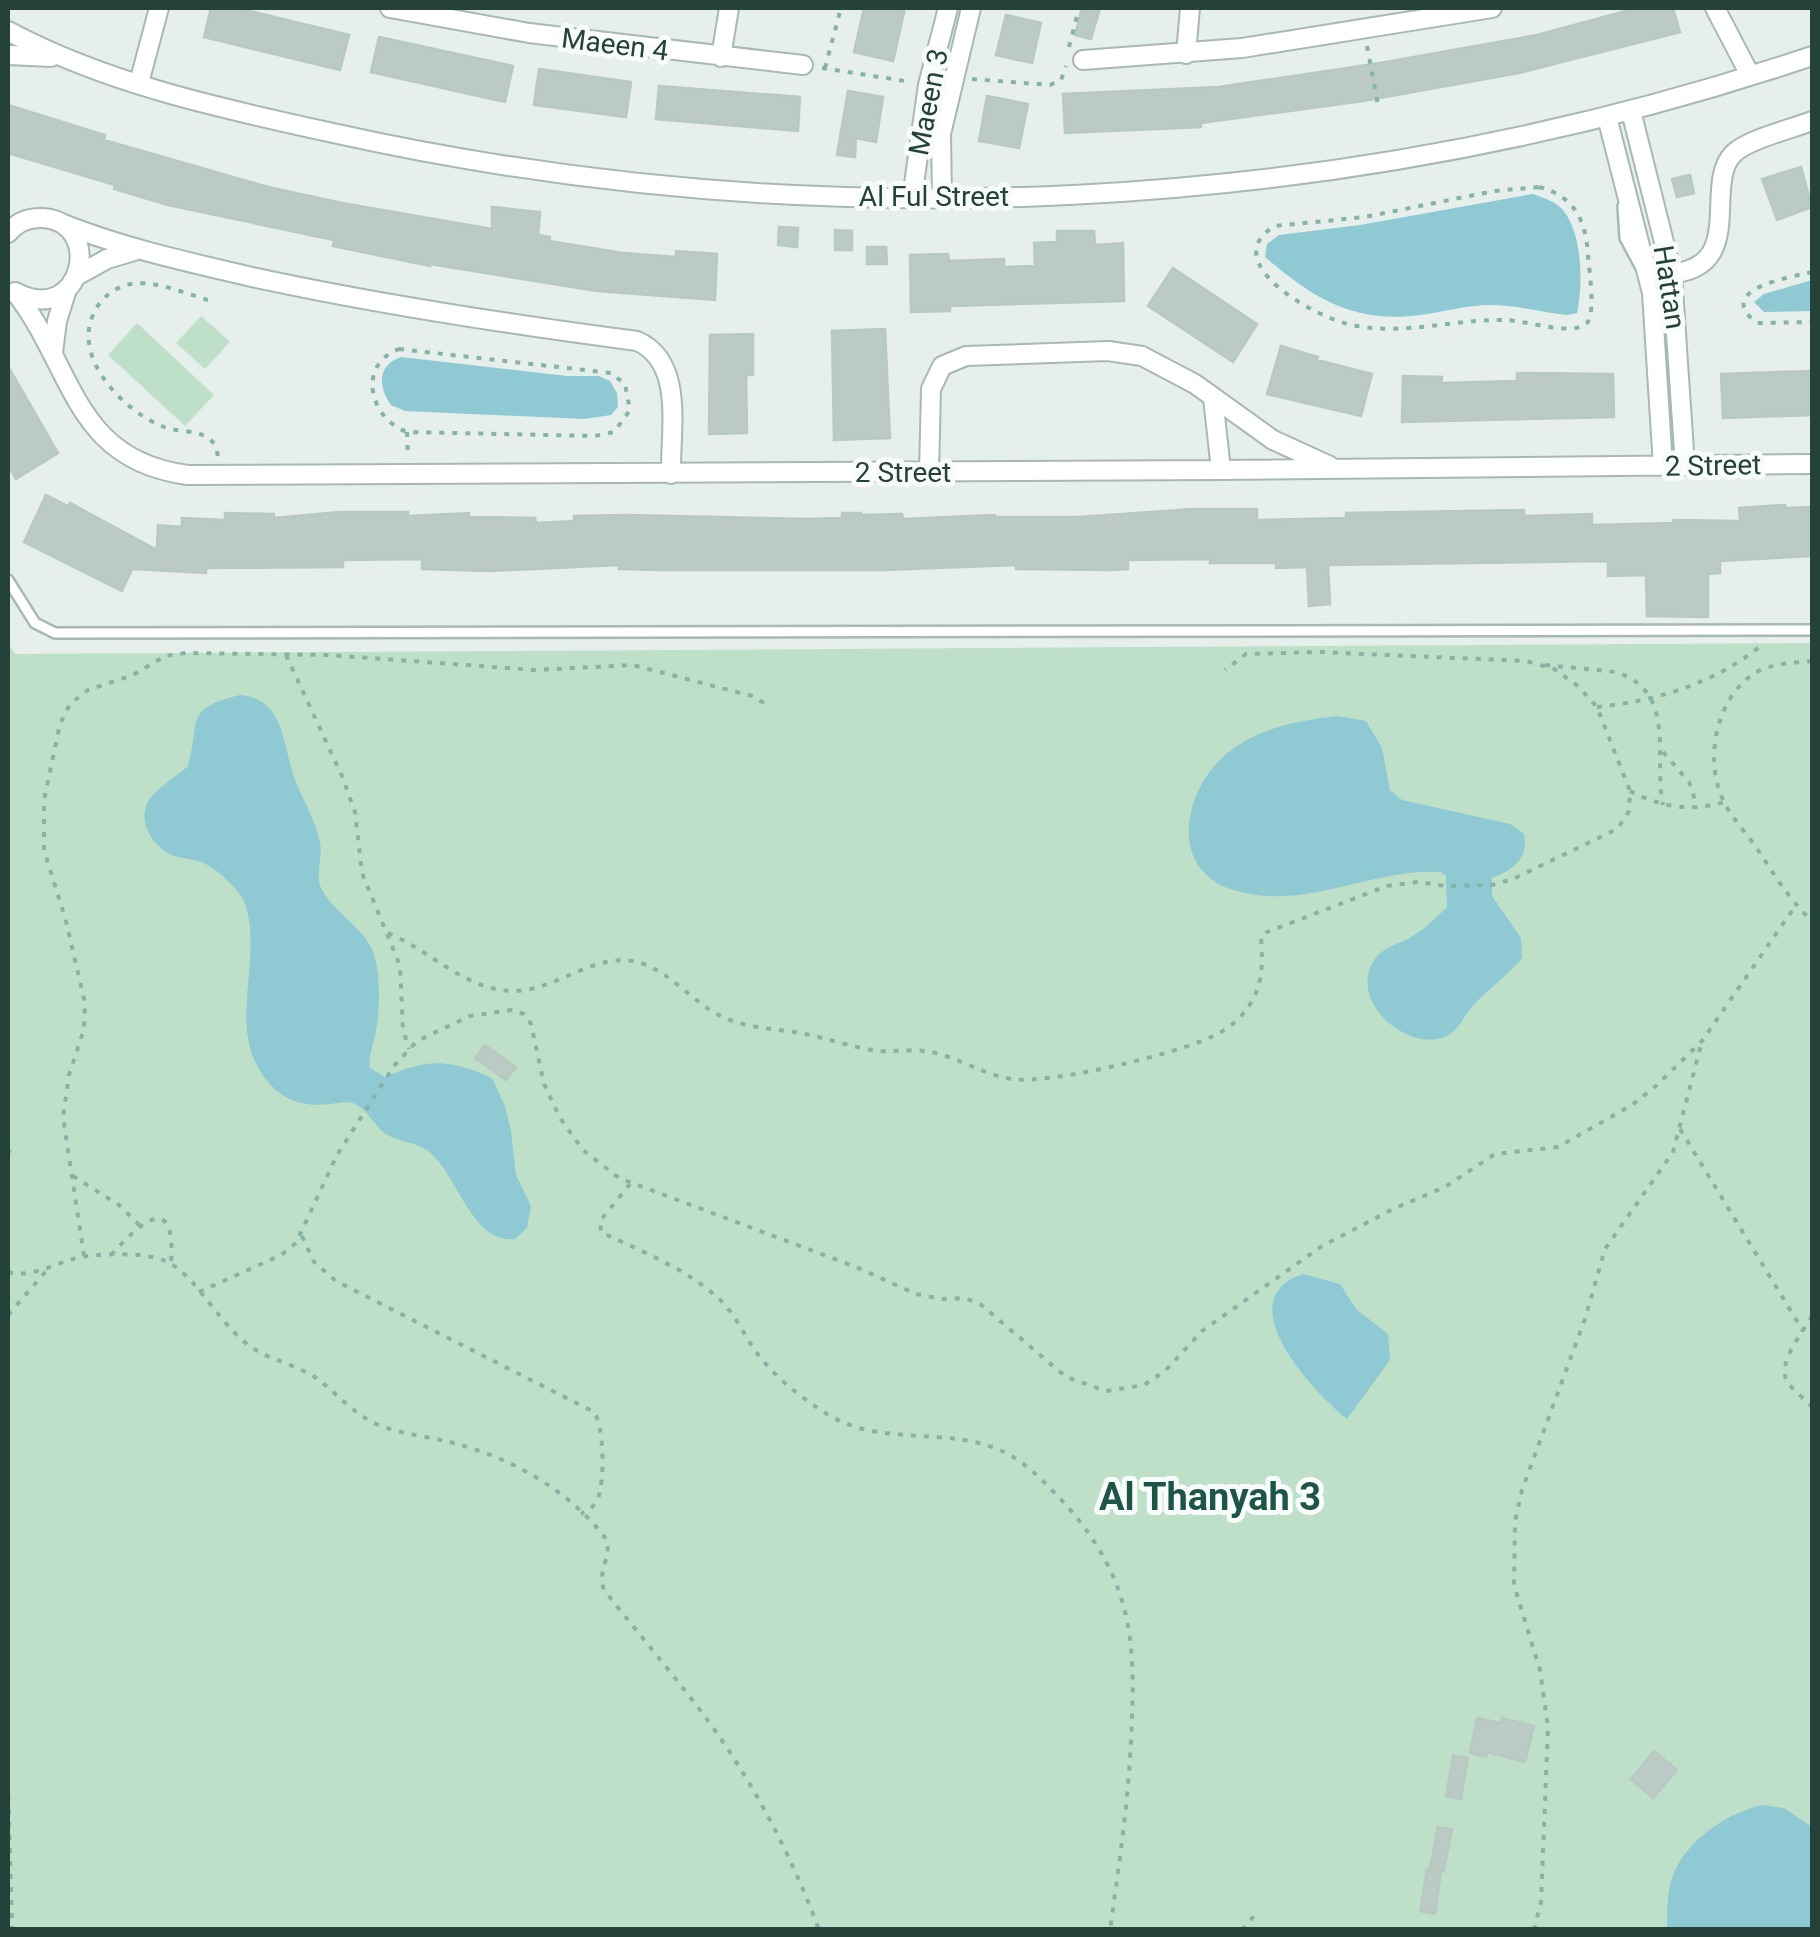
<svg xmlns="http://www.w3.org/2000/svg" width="1820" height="1937" font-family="Roboto,sans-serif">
<rect width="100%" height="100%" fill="#e6efeb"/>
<path fill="#bfe0c8" d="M201 316 230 342 205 369 176 343Z
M137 323 214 395 185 426 108 355Z
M8 643 15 654 1812 643V1929H8Z"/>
<path fill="#8ec9d4" d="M1533 194C1544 198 1554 201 1562 209 1583 233 1583 284 1577 313L1567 315C1542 312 1515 305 1490 305 1467 305 1443 312 1420 315 1354 324 1313 298 1265 257L1267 244 1279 235 1360 225Z
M1812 280V311L1764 312 1754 302 1764 294Z
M401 357 567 376H599L610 381 617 393 618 407 611 415 584 419 405 411 391 405C378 387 377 365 401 357Z
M240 695C288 699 282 751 297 785 305 804 316 822 320 842 323 857 315 874 321 888 336 917 369 928 376 961 380 984 380 1007 376 1031 374 1043 368 1056 370 1068L385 1077C429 1058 449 1059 492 1078L505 1106 511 1131 516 1175 531 1206 527 1228 515 1239C471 1244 457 1172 428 1151 416 1142 399 1142 386 1134 373 1125 368 1109 353 1103 346 1101 338 1103 330 1104 306 1107 285 1102 269 1083 224 1032 263 966 246 906 241 890 219 871 204 863 195 859 184 859 174 856 151 847 133 816 153 795 163 784 177 776 188 766 201 722 182 709 240 695Z
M1338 716 1366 721 1382 748 1390 790 1402 800 1510 824 1524 834C1530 858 1511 871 1492 878V896L1521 938 1522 958C1506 978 1483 992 1467 1013 1462 1021 1456 1032 1447 1036 1408 1054 1349 1002 1373 962 1382 947 1397 945 1411 937 1425 929 1436 918 1447 907L1446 876 1441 872C1371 868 1307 911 1237 891 1165 872 1183 787 1230 751 1264 726 1297 721 1338 716Z
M1303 1274 1340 1284 1356 1309 1388 1334 1390 1360 1347 1419C1312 1391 1227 1299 1303 1274Z
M1761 1805 1784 1808 1812 1827V1929H1667C1667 1916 1667 1902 1669 1889 1678 1845 1721 1816 1761 1805Z"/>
<path fill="#bbcac4" stroke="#b8c9c2" stroke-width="2.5" d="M211 8H237L349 35 340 70 204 37Z
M864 8H905L893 61 854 52Z
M1082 8H1100L1091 39 1075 35Z
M1637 8H1673L1680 32 1519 73 1363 101 1201 123V127L1065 133 1063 94 1219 87 1380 63 1537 35Z
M1006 15 1041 23 1032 63 996 55Z
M379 37 513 66 505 102 371 72Z
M539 69 631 82 626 117 534 105Z
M659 86 800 97 798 131 656 119Z
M848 91 883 97 876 142 856 138 855 157 837 155Z
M987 96 1028 104 1019 148 979 141Z
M8 105 105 135 104 140 268 187 342 203 492 229V207L540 212 538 235 550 237 549 241 623 253 676 257V251L717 254 715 300 597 291 430 264V266L333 246 334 240 168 205 114 189 115 185 8 153Z
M1801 167 1812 207 1777 220 1762 179Z
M1690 175 1694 193 1677 197 1672 179Z
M779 227 798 228 797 247 778 245Z
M835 230 852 231V250H835Z
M1057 231H1094L1095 245 1123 243 1124 301 950 306V311L911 312 910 255 948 254 949 261 1004 259V267L1035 266 1034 243 1057 242Z
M867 247H886L887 264H867Z
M1173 268 1257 324 1233 362 1148 306Z
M885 329 890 438 834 440 832 331Z
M753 334V375H746L747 433 709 434 710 335Z
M1281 346 1318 357 1317 360 1372 374 1361 416 1267 394Z
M8 366 58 453 16 479 8 465Z
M1812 371V415L1723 418 1721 374Z
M1517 373 1613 374 1614 417 1402 422 1403 376 1442 377 1441 383 1517 381Z
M46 495 68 506 70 503 157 550 158 525 182 527V518L225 520V513L274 514V518L340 512H408V516L469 513V517L535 518 536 523 574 521V516L626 515 807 519 842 518V513H861L862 515 902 514 903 519 995 515V517H1078L1194 509H1257V520L1346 518V513L1524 510V516L1592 514V525L1673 523V520L1740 521 1739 508 1785 505 1786 508 1812 507V556L1720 561V573L1708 574V617L1647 616 1646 575 1608 576V561L1328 565 1330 604 1309 606 1307 567 1276 568V563H1210V559L1128 560V569L1111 570 1016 569V565L883 570H663L619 569V565L490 571 422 569V559L343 560V567L206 568V573L132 569 122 591 24 542Z
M485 1045 516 1067 506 1080 475 1058Z
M1477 1718 1501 1723 1502 1718 1534 1726 1525 1762 1487 1752 1486 1757 1470 1753Z
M1654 1751 1677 1770 1653 1798 1631 1779Z
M1453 1755 1468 1758 1461 1799 1446 1796Z
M1438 1827 1452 1829 1444 1871 1430 1868Z
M1427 1869 1441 1872 1435 1914 1420 1911Z"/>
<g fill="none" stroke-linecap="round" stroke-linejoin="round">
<g stroke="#a8b8b2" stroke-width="14">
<path id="service" d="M1623 206 1625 238 1640 266
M8 580 35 623 55 633 1812 630"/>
</g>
<g stroke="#a8b8b2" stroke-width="22">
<path id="minor" d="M390 8 529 33 803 65
M1715 8 1750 75
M8 31C107 84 223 109 333 133 819 241 1341 215 1812 56
M1186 54 1190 8
M8 55 51 57
M721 57 729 8
M1083 60 1242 48 1492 8
M139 83 159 8
M1631 111 1672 274 1685 466
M1607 117 1652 293 1663 466
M912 198 928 85 948 8
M942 198 941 134 971 8
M61 223C123 248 188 262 252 277 381 305 507 324 637 341 685 362 670 430 671 474
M8 233C17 222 28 217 43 218 105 222 83 328 15 292
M1664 274C1750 272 1702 186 1733 154 1748 139 1792 129 1812 121
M78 275 107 259 134 251
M15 292C75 369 73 460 188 475L1221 470 1812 464
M53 353 57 321 67 289
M1213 398 1221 470
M929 472 931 389 942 366 966 356 1108 351 1142 356 1195 384 1273 440 1330 466"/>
</g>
<path stroke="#86b3a5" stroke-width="4" stroke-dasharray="5 8" stroke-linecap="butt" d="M1367 46 1378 105
M1069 47 1079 8
M822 68 911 82
M825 68 841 8
M972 79 1050 85 1061 80 1066 66
M1539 187C1574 196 1586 220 1588 255 1589 270 1596 312 1587 323 1574 337 1524 320 1505 320 1453 319 1404 336 1352 325 1318 319 1214 262 1275 226L1365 217 1494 191Z
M1812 272C1792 277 1712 289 1757 323L1812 322
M208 300C183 293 152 278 126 285 111 290 99 300 93 315 73 360 125 412 164 427 177 432 197 430 208 438 215 442 217 450 218 457
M399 349 611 373 625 384 630 410 614 432 595 436 407 432C370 419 356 365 399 349Z
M407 432 408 457
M286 655 342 776 355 812 362 873 400 966 403 1030 409 1049
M1812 661C1793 663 1769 663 1752 675 1715 701 1704 762 1724 802 1733 820 1749 836 1760 853 1776 878 1791 901 1812 921
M1545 665 1616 672C1678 692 1653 758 1663 805
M1597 707C1657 701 1716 683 1763 644
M1663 752 1689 782 1697 806
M1630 791C1661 807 1690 812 1724 802
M388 933C430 950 462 988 510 991 556 993 595 949 641 963 675 974 696 1008 730 1020 754 1029 780 1029 805 1034 829 1039 855 1048 879 1051 894 1052 909 1049 925 1051 955 1055 981 1074 1011 1079 1048 1085 1176 1054 1211 1037 1223 1032 1233 1025 1242 1015 1263 991 1263 968 1261 937L1267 932 1387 886 1418 882 1446 886 1492 885 1513 879 1609 833 1618 828 1629 811 1630 791 1597 707 1578 686 1554 669 1526 661 1318 652 1246 654 1225 670
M1680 1129 1803 1331
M8 1154 10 1149
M73 1176 119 1205 139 1225
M630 1184 600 1221 601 1232C640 1251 686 1268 719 1299 734 1312 743 1333 754 1349 774 1377 799 1396 827 1414 882 1448 948 1425 1004 1452 1029 1464 1048 1486 1067 1506 1134 1583 1136 1644 1131 1740 1128 1804 1119 1866 1110 1930
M302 1236 314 1262 336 1281 594 1412C604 1425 605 1482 598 1498 595 1506 589 1510 581 1514
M111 1255C142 1221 176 1190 171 1264
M84 1256 63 1117 69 1075 84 1029 85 1003 66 921 44 850V800L60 724 70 704 88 690 133 675 165 656 186 653 328 655 535 670 633 665 752 696 764 703
M8 1272C31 1278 51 1265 73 1259 95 1253 142 1252 163 1260 199 1274 220 1332 261 1353 279 1362 300 1367 316 1378 337 1393 352 1413 376 1424 399 1434 426 1436 450 1442 512 1458 568 1489 607 1540 611 1559 597 1571 604 1590 638 1633 673 1674 706 1718 752 1780 792 1856 819 1930
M199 1292 281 1255 296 1243 337 1155 394 1066 417 1041 470 1016 512 1010 524 1014 531 1024 544 1084 560 1118 583 1150 619 1178 856 1267 916 1294 942 1299 963 1298 979 1303 1066 1377 1106 1391 1144 1385 1165 1371 1202 1331 1322 1246 1393 1209 1445 1187 1495 1154 1558 1147 1632 1105 1657 1085 1702 1041 1796 905
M8 1315 47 1270
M1812 1316C1803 1332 1775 1365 1788 1383 1795 1392 1805 1399 1812 1407
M8 1783 12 1930
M1242 1930 1254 1916
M1534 1930 1541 1902 1548 1727 1540 1670 1514 1585 1515 1521 1522 1490 1585 1319 1605 1249 1673 1152 1701 1045"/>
<use href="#service" stroke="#fff" stroke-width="9"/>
<use href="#minor" stroke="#fff" stroke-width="18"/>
</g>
<g text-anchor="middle" stroke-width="10" stroke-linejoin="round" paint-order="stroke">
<g font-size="28" fill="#24423a" stroke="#f7fbf9">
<text transform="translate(615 44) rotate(7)" y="10">Maeen 4</text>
<text transform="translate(928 102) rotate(-79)" y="10">Maeen 3</text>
<text x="934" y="206">Al Ful Street</text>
<text transform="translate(1670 287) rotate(81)" y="10">Hattan</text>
<text transform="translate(1713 465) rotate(-1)" y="10">2 Street</text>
<text x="903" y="482">2 Street</text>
</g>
<g font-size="38" font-weight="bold" fill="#1f5548" stroke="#f7fbf9">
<text x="1210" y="1510">Al Thanyah 3</text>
</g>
</g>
<rect width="1820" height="1937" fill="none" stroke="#24423a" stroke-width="20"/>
</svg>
